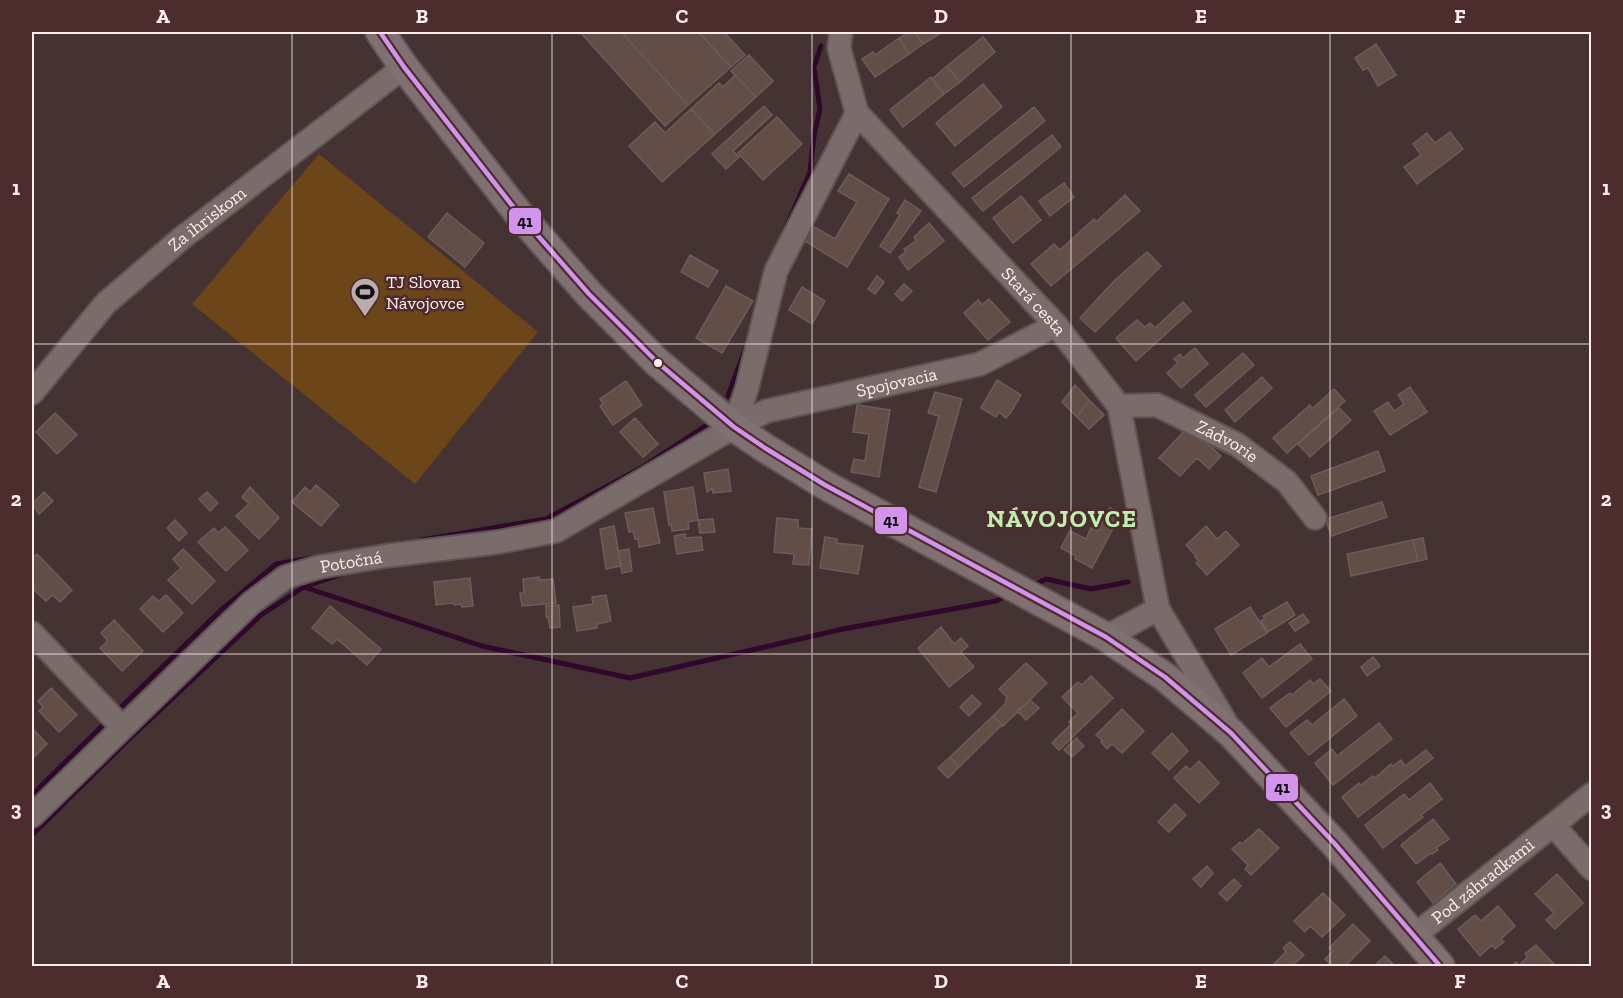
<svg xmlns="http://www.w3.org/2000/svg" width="1623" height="998" font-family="'Zilla Slab',serif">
<rect width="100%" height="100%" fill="#453333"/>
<path fill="#6c4519" d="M319 154 538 332 415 484 192 304Z"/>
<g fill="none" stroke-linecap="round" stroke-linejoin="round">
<path stroke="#30082b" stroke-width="5" d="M786 228 810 172 814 136 820 109 814 67 821 46
M728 396 747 344
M421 540 546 519 641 468 707 425
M1038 583 1046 579 1091 589 1128 582
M304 587 482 646 630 678 843 629 996 601 1002 598
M118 710 220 611 276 564 311 558
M32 795 107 721
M32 835 127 741 261 615 304 587 345 573"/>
</g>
<path fill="#624d47" stroke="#6c5d5b" stroke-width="1.5" d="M580 32H621L688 105 665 126Z
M621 32H698L731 67 688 105Z
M698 32H724L745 55 731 67Z
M909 32H915L923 44 909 54 899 38Z
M915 32H943L923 44Z
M983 37 995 52 960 82 947 66Z
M899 38 909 54 875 77 862 59 873 52 875 55Z
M1376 44 1396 75 1378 86 1368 68 1363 70 1355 58Z
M749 55 773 81 756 97 731 71Z
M947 66 960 82 944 94 932 79Z
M735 75 756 97 715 134 691 109 719 83 723 87Z
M931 77 944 94 903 127 890 110Z
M983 84 1002 107 955 146 936 123Z
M764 106 772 115 733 151 739 157 726 169 712 154Z
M1034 107 1045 121 964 187 952 173Z
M691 109 715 134 662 182 629 146 655 122 665 133Z
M777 117 802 144 763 180 738 153Z
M1450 132 1463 149 1417 184 1404 167 1421 155 1413 144 1427 133 1435 143Z
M1052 135 1061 147 983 211 972 198Z
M849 174 889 199 847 267 800 238 809 224 835 239 857 202 838 191Z
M1064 183 1074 197 1050 216 1039 201Z
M1125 195 1140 211 1051 286 1031 264 1054 244 1060 250 1094 219 1096 222Z
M1021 196 1041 220 1013 243 993 218Z
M905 200 921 211 890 253 880 246 900 215 897 213Z
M447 213 484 243 465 267 428 237Z
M929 223 944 241 908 270 899 257 906 252 904 249 916 241 914 237Z
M1147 252 1161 266 1095 332 1080 318 1114 281Z
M690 255 718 271 708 287 681 272Z
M877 276 884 282 875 294 868 289Z
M904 284 912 291 902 301 895 294Z
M726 286 753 301 722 353 696 338Z
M802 287 825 301 812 324 789 310Z
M989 299 1010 322 988 340 964 313 978 300 982 305Z
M1183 302 1191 311 1136 361 1116 338 1137 320 1145 327 1150 323 1155 328Z
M1195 348 1208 364 1181 388 1167 373 1178 363 1174 359 1180 354 1183 358Z
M1243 353 1254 365 1206 407 1195 395Z
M1262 377 1272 388 1235 422 1225 410Z
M997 380 1021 395 1011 412 1006 418 999 412 996 417 981 408Z
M626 381 642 405 613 425 600 406 603 404 600 399Z
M1075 385 1089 400 1077 417 1062 402Z
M1410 387 1427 412 1390 435 1374 411 1388 402 1394 411 1404 404 1398 395Z
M1334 389 1345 401 1287 453 1273 438 1310 405 1312 409Z
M935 392 962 399 936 492 919 487 939 416 928 413Z
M1089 400 1104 415 1089 429 1077 417Z
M857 405 890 410 879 477 851 472 854 459 865 461 869 434 853 432Z
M1339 408 1351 420 1310 457 1298 444Z
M55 413 77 435 57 454 36 432Z
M635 418 658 444 643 457 620 432Z
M1189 426 1221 456 1209 469 1197 458 1180 476 1159 458Z
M1378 451 1385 471 1318 495 1311 476Z
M728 469 731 491 713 493 712 488 707 492 704 473Z
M316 485 339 505 321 526 292 502 305 487 310 492Z
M250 487 279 518 259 539 236 516 249 504 242 497Z
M693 487 698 520 688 522 689 529 672 531 671 524 669 525 664 492Z
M44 492 53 501 39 514 32 504Z
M207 492 218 503 210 511 199 499Z
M1382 502 1387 517 1331 536 1326 519Z
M653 508 660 543 639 547 638 538 635 539 633 531 629 532 625 513Z
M1110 508 1121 513 1092 568 1075 559 1076 556 1061 548 1070 531 1086 539 1091 528 1098 531Z
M777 518 798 520V528L812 529 809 565 793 564 794 554 774 552Z
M713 519 715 532 700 533 698 520Z
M175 520 187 533 179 541 167 528Z
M614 526 621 566 606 569 600 529Z
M1206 526 1217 539 1226 531 1239 545 1207 575 1196 563 1199 561 1195 557 1196 556 1186 545Z
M225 527 248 550 226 571 198 542 214 528 218 533Z
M685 534V538L701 537 703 550 677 554 674 536Z
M825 537 837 539V543L863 546 858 574 820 568Z
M1423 538 1427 559 1418 561 1413 540Z
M1413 540 1418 561 1351 576 1347 554Z
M183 549 215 581 192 604 168 580 181 568 173 559Z
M629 549 632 571 622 573 618 551Z
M37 554 72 590 60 602 53 595 46 601 32 588V559Z
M539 577 540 580 553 579 556 603 522 606 520 593H524L523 579Z
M470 578 473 606 462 607 461 604 454 605 453 603 436 605 434 582Z
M166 595 183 613 163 632 140 609 153 596 159 601Z
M606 595 611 621 597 624V628L577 631 573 607 593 604 592 597Z
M1287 602 1295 615 1268 632 1261 621 1265 619 1263 616Z
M559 605 560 627 550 628 548 617H546V606Z
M330 606 381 649 367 665 337 639 332 644 312 628Z
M1250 607 1267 633 1231 655 1215 629Z
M1303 614 1309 622 1295 631 1289 623Z
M114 620 143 651 122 671 100 648 108 641 101 633Z
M941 627 954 644 961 638 968 646 961 652 974 667 949 687 918 648Z
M1300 644 1312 659 1262 698 1243 673 1262 658 1269 667Z
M1373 657 1380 666 1367 676 1361 667Z
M1026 663 1047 683 1003 726 993 716 1005 704 1007 697 999 689Z
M1091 676 1113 698 1059 750 1052 743 1071 724 1069 722 1078 713 1062 697 1078 682 1082 685Z
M1320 679 1331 691 1286 727 1270 708 1290 693 1292 695 1310 680 1313 684Z
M51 688 77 715 59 732 39 711 43 707 38 701Z
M972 695 981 704 969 716 960 707Z
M1344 699 1357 716 1309 755 1290 733 1307 720 1312 725Z
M1030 700 1039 708 1026 720 1017 711Z
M1122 709 1144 731 1122 753 1112 744 1107 749 1101 742 1103 741 1096 735Z
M993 716 1002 725 959 767 950 757Z
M1379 723 1392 739 1333 785 1315 763 1332 749 1337 756Z
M32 728 47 744 32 759Z
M1172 733 1188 751 1169 770 1152 753Z
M1076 738 1084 746 1072 757 1064 750Z
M1426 750 1433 758 1358 817 1342 797 1359 783 1361 785 1373 776 1375 778 1391 764 1393 766 1401 760 1405 766Z
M950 757 959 767 948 778 938 768Z
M1199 761 1219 783 1199 803 1174 778 1186 766 1190 770Z
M1430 783 1442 799 1421 815 1423 817 1383 848 1365 825 1404 794 1409 800Z
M1175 804 1186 815 1169 832 1158 822Z
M1433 819 1449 839 1436 848 1438 850 1432 854 1431 853 1416 864 1401 845Z
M1259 829 1279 848 1251 875 1245 869 1248 865 1232 849 1240 842 1242 844Z
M1440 863 1456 884 1433 903 1417 882Z
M1207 866 1213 873 1201 887 1193 879Z
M1557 874 1583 903 1555 929 1546 920 1554 913 1535 894Z
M1234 879 1241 886 1227 901 1219 893Z
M1323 893 1345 915 1322 937 1310 926 1305 932 1294 921Z
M1498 906 1515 926 1501 939 1504 942 1495 949 1492 945 1480 956 1458 929 1475 915 1481 921Z
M1353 924 1370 941 1345 966H1332L1325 959 1333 951 1329 948Z
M1290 942 1304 955 1292 966H1276L1274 964 1286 952 1283 948Z
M1536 945 1556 966H1512L1516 962 1519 965 1528 957 1525 954Z
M1385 956 1395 966H1374Z"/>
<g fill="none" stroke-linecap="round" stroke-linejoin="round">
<g stroke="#605352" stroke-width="26">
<g id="minor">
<path id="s1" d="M841 32 839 48 857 113 1056 325 1119 406 1158 609"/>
<path id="s2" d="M32 393 106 303 182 238 404 67"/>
<path id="s3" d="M1119 406 1157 405 1238 445 1287 482 1315 518"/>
<path d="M734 427 747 388 776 271 857 113"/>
<path d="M32 633 122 727"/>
<path d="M1106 637 1158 609 1225 721"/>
<path id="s4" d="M32 816 251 603 286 577 319 567 385 556 499 542 556 531 734 427 767 411 980 364 1056 325"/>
<path d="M1553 825 1592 869"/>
<path id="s5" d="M1414 936 1592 794"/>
</g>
</g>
<g stroke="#605352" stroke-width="32">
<path id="major" d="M380 32 404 67 518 213 589 294 657 362 734 427 765 448 825 485 1106 637 1165 677 1231 733 1335 844 1440 966"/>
</g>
<use href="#minor" stroke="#7a6c6b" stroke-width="22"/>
<use href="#major" stroke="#817072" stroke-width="28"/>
<g stroke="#4c2c2c" stroke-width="9">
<path id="bus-1" d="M380 32 404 67 518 213 589 294 657 362 734 427 765 448 825 485 1106 637 1165 677 1231 733 1335 844 1440 966"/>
</g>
<use href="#bus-1" stroke="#d193ec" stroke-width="4.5"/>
</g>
<path fill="none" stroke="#feedec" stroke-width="1.5" stroke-opacity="0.55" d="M292 32V966M552 32V966M812 32V966M1071 32V966M1330 32V966M32 344H1592M32 654H1592"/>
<defs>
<g id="stadium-pin" transform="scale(1.5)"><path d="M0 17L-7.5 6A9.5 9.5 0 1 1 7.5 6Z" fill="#bdacab" stroke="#4c2c2c"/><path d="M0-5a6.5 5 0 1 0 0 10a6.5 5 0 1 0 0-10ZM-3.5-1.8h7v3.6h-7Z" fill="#111"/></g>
</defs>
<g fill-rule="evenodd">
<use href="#stadium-pin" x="365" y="292"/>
</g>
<circle fill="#feedec" stroke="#4c2c2c" stroke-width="2" cx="658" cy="363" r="5"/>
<g text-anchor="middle" stroke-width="5" stroke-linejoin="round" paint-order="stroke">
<g font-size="18" fill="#feedec" stroke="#4c2c2c">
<text dy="6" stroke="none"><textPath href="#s2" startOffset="248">Za ihriskom</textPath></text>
<text dy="6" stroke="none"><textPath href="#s1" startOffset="342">Stará cesta</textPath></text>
<text dy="6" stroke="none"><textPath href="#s4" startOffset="999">Spojovacia</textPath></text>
<text dy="6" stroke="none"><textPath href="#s3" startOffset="117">Zádvorie</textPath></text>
<text dy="6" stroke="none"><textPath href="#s4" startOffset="416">Potočná</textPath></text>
<text dy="6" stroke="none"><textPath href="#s5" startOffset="88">Pod záhradkami</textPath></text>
</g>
<g font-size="18" fill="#feedec" stroke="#4c2c2c" text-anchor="start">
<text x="386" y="288">TJ Slovan<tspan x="386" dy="21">Návojovce</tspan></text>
</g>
<g font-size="24" font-weight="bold" letter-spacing="1.5" fill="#beefae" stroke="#4c2c2c">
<text x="1062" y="527">NÁVOJOVCE</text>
</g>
</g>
<g stroke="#4c2c2c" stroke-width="2">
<rect x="508" y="207" width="34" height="28" rx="6" fill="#d193ec"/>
<rect x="874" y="506" width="34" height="29" rx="6" fill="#d193ec"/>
<rect x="1265" y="773" width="34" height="29" rx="6" fill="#d193ec"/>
</g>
<g font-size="16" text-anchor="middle" font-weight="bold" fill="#111">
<text x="525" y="227">41</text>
<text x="891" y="526">41</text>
<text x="1282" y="793">41</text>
</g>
<rect width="1623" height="998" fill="none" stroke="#4c2c2c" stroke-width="66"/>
<rect x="33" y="33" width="1557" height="932" fill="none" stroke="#feedec" stroke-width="2"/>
<g font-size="20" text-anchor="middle" font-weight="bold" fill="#feedec">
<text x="163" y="23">A</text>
<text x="422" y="23">B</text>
<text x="682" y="23">C</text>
<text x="941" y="23">D</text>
<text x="1201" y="23">E</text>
<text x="1460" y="23">F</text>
<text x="16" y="195">1</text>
<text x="1606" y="195">1</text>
<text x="16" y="506">2</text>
<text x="1606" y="506">2</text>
<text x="16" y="816">3</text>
<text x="1606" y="816">3</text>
<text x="163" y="988">A</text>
<text x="422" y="988">B</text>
<text x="682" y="988">C</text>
<text x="941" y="988">D</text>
<text x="1201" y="988">E</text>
<text x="1460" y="988">F</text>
</g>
</svg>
